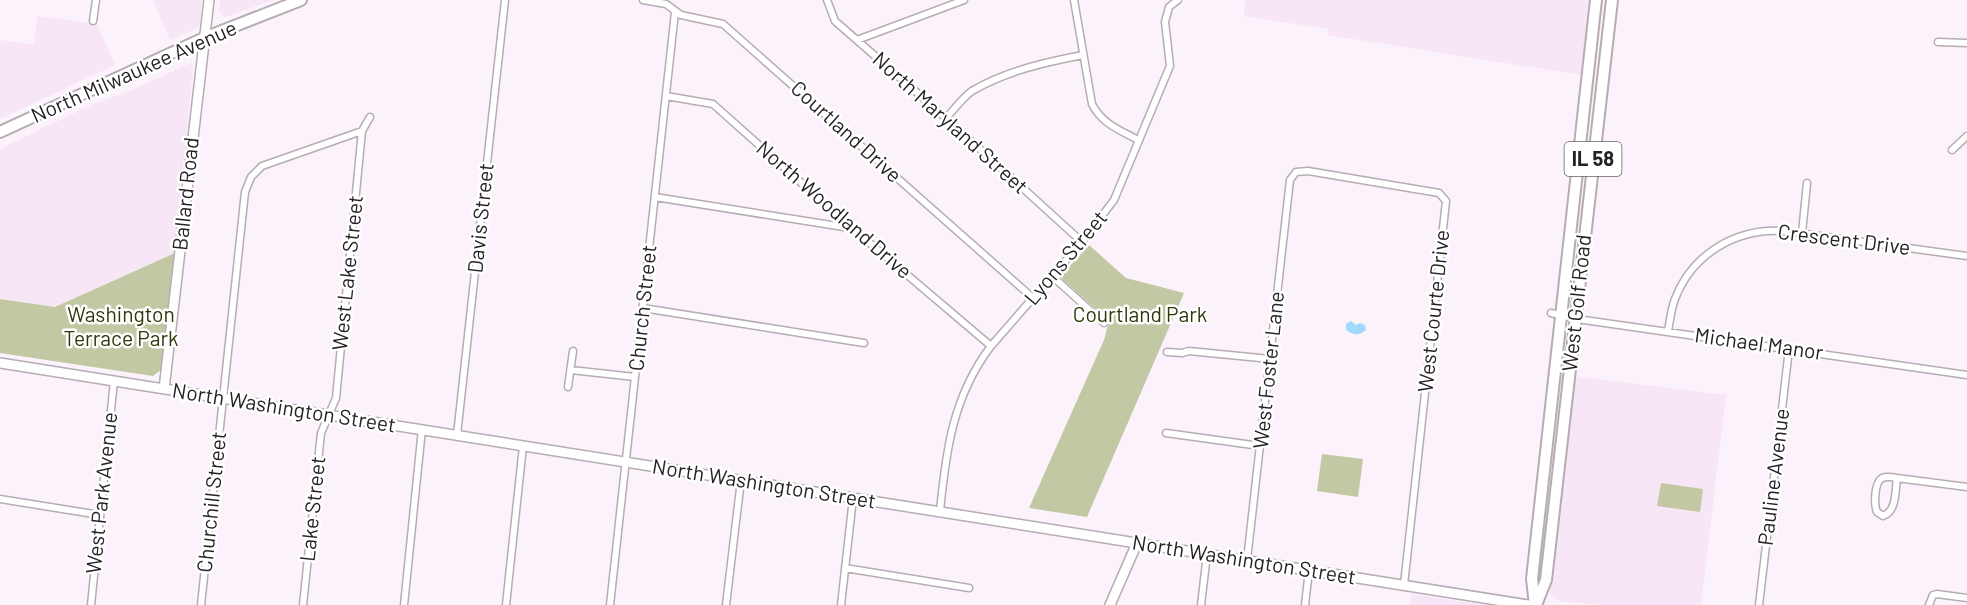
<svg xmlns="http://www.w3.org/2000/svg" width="1967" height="605" font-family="Barlow,sans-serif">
<rect width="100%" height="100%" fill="#fcf2fb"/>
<path fill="#f7e6f5" d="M153 0H202L199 27 170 40Z
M220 0H273L225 17 219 12Z
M1245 0H1589L1581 75 1328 35V29L1244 16Z
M37 16 97 24 115 65 0 119V40L34 45Z
M191 63 193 67 175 253 55 307 0 299V149L91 105 132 90Z
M1572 376 1726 395 1701 605H1602L1564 602 1554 599 1550 593Z
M1412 594 1484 605H1410Z"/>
<path fill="#c2c8a3" d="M1089 245 1126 278 1184 293 1087 517 1029 508 1104 340 1109 321 1060 277Z
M175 253 162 369 153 376 0 353V299L55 307Z
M1322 454 1363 459 1358 497 1317 491Z
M1661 483 1703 489 1700 512 1657 506Z"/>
<path fill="#9fdbfe" d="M1351 321 1356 325 1360 323 1365 325 1366 330C1359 336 1353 335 1346 330V324Z"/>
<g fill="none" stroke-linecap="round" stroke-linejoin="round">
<g stroke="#b5acb4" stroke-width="9">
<path id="street" d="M643 0 666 4 681 15 723 24 1033 298
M827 0 835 21 946 118 1082 242
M1074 0 1092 104C1102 124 1120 130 1138 140
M93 21 96 0
M857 40 964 0
M1938 42 1967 43
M666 96 713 104 852 228 991 346
M946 118C954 110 963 97 972 91 1006 71 1046 62 1083 55
M1952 150 1967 136
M655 197 850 228
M1802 233 1807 183
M1052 276 1104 323
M643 308 864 343
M1551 313 1584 320 1967 375
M1668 331C1670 321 1671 309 1675 299 1692 254 1736 228 1783 231L1967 256
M1167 352 1182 353 1189 351 1270 359
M571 370 635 377
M568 387 573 351
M1166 433 1260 446
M457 435 505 0
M1897 478C1895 491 1897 511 1883 516L1877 512C1874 505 1874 483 1882 478 1887 476 1892 477 1897 478L1967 487
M0 499 100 515
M940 511C946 450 953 396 991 346L1082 242 1114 200 1170 66 1165 22 1169 7 1178 0
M1247 560 1290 180 1296 172 1308 171 1439 193 1446 201 1404 585
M845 568 969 588
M91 605 114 381
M201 605 245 192 251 177 262 166 362 131
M303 605 321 433 336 398 362 131 370 117
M404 605 422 429
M506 605 523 446
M610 605 675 12
M726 605 741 480
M841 605 853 498
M1201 605 1207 554
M1305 605 1309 570
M1759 605 1789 349
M1929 605 1933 595 1937 594 1967 598"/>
</g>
<g stroke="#b5acb4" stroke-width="12">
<path id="secondary" d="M0 363 1528 605
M164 389 209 0
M1110 605 1137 543"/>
</g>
<g stroke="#b5acb4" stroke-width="14">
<path id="primary" d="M0 132 204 38 301 0
M1535 605 1532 579 1596 0
M1536 605 1546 580 1612 0"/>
</g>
<use href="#street" stroke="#fff" stroke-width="6"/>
<use href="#secondary" stroke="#fff" stroke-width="9"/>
<use href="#primary" stroke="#fff" stroke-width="10"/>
</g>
<g text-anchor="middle" stroke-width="5" stroke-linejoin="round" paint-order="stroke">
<rect fill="#fff" stroke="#666466" stroke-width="1.5" x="1564.5" y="142" width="57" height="34" rx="4.5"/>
<g font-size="20" font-weight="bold" fill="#252124">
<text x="1593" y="166">IL 58</text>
</g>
<g font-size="21" fill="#252124" stroke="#fff">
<text transform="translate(134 72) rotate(-24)" y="7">North Milwaukee Avenue</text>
<text transform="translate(950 123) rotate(42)" y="7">North Maryland Street</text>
<text transform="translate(846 132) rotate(42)" y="7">Courtland Drive</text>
<text transform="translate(186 194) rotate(-84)" y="7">Ballard Road</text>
<text transform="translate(834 210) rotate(41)" y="7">North Woodland Drive</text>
<text transform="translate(481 218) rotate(-84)" y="7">Davis Street</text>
<text transform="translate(1844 240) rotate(7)" y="7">Crescent Drive</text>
<text transform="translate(1066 258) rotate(-50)" y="7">Lyons Street</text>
<text transform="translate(348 273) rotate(-84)" y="7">West Lake Street</text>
<text transform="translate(1577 303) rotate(-84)" y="7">West Golf Road</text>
<text transform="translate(643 308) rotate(-84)" y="7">Church Street</text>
<text transform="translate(1434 311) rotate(-84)" y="7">West Courte Drive</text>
<text transform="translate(1759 344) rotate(8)" y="7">Michael Manor</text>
<text transform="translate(1269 370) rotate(-84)" y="7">West Foster Lane</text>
<text transform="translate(284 408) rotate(9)" y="7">North Washington Street</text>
<text transform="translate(1774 477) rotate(-83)" y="7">Pauline Avenue</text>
<text transform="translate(764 484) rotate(9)" y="7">North Washington Street</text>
<text transform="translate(102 493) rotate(-84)" y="7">West Park Avenue</text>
<text transform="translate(212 502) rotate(-84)" y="7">Churchill Street</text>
<text transform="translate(313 509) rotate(-84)" y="7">Lake Street</text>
<text transform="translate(1244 560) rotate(9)" y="7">North Washington Street</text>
</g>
<g font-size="21" fill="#323709" stroke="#fff">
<text x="121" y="322">Washington<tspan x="121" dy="24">Terrace Park</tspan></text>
<text x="1140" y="322">Courtland Park</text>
</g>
</g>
</svg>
